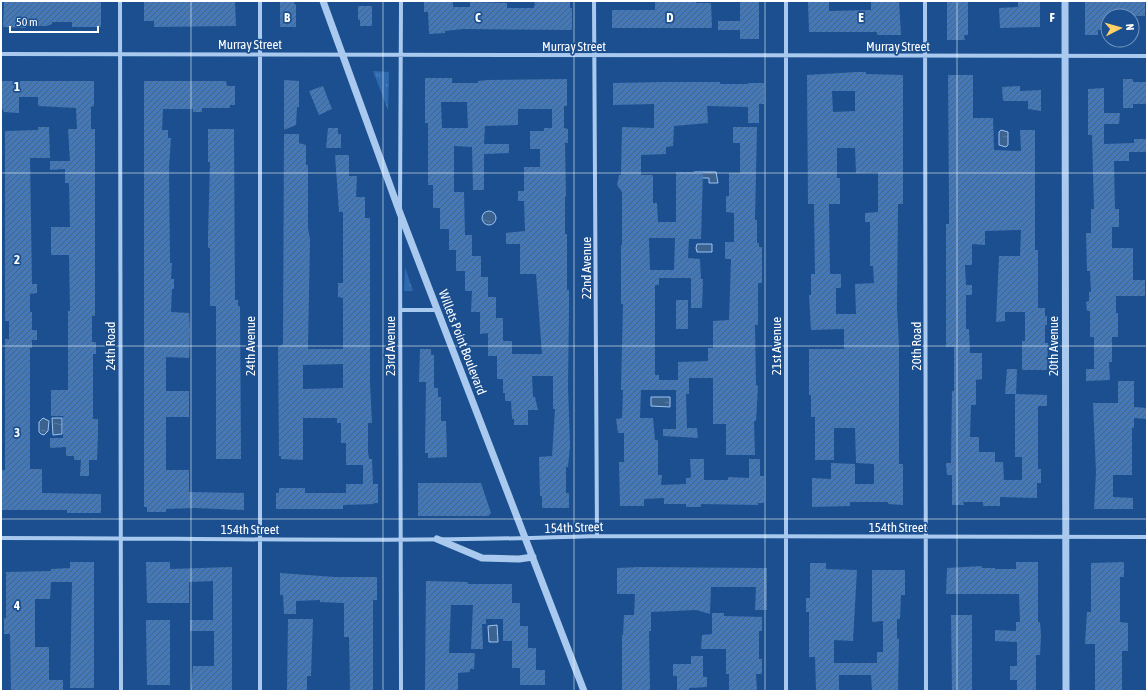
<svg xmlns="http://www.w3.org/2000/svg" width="1148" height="692" font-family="'Asap Condensed',sans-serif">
<defs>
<pattern id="park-tufts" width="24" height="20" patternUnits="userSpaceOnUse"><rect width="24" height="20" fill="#2e69ad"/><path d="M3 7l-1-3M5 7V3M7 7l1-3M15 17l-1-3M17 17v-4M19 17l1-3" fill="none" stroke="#4d80b9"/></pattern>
<pattern id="water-ripples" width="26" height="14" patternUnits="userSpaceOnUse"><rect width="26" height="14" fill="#3c6290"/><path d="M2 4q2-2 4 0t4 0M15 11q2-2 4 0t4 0" fill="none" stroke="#597aa1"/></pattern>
<pattern id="building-hatch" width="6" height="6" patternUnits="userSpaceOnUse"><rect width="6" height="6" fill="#4478b7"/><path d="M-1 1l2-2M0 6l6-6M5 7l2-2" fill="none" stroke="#486282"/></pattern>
</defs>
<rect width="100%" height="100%" fill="#1b4f8f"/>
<path fill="url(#park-tufts)" d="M373 71 389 72 388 110Z
M405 267 413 291H404Z"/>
<path fill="url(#water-ripples)" stroke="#9cc4f0" d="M1001 130 1008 132V145L1006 147 999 145V132Z
M694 172H716L718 183H709V178H694Z
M482 218a7 7 0 1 1 14 0a7 7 0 1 1-14 0Z
M697 244H712V252H697L696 248Z
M651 397H670V407L651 406Z
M43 418 49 421 48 431 44 435 41 434 39 432V422Z
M52 418H62V434L53 435Z
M497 625 498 642H489L488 626Z"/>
<path fill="url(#building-hatch)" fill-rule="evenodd" d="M4 1 101 2V27H72V22H52V24L47 26H26V28L3 27Z
M144 1H235L236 26 154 27V21H144Z
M280 1H294V4H296V27H280Z
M424 1H453V7H470V2L507 3V8H534L535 1 570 2V8H572V30L463 29 445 31V33L429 34 428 12H424Z
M655 1H696V3H711L712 28H612V10H655Z
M740 1H759V39H740V30H718V21H740Z
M808 1H829V11L871 10V1H899L901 35H877V32H809Z
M947 1H968V35H964L965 40H947Z
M1018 1H1040V27L1000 28 999 8 1018 7Z
M1085 1H1145V16H1108V30H1098V35H1085Z
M358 6H372V26H360V20H358Z
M857 72H866V74L903 75V204H898L897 308 899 345V464H903V505L888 504V502H850V506L812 507V478L831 479V463L855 464V484H874V464L856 463 855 428H834V460H815V417H811V395H809V349H844V329L811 330 809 295H811V274H815L814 204H808L807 75ZM832 91H855V111L833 112ZM837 148H855L856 173 878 172V212L865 213V222H870V266H873L874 283 855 284 856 314H836V288H841V274H830L829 204H840V178H837Z
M948 75H973V118H993L994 150 1021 151 1020 130H1035V250H1038V308H1045V316H1047V325H1045V343H1048L1047 370H1022V341H1025V312H1005V321L996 322 999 256H1020L1021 230 985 231V245L972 244V265H965L966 285H972V295H966V329H969L970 353H982V379L976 380V405H971L970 437H979V452H995V462H1003L1004 480H1022V457H1015V394H1005L1007 369H1017L1016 394 1047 395V406H1038V469H1041V483H1037V498L1000 497V506H983V502H963L964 505H952V475H947L946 463H951L952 391H954V347H946V224H949V203Z
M425 78H452V83H478V81L488 80 567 79V106H564V128L568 129V143H565L566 197H565V234H567V290H569V307L568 387 570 446 568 467H566V493H569V508H542V496H540L539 457 552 456 555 409H553V376H532L533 397H535L538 410H528V425H514V419H512L511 401H505V393H503V379H497V356H488V333L480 334V312H471L472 291H465V271H456V250H449V229H440V208H433V185H428V123H425ZM441 102H467L468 128H442ZM518 109H552V128H544V131H530V149H540V167H524V191H518V201H524L525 231 506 233V244H520V274H536L542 354H512V341H503V318H496V297H488V277H481V256H472V235H465L464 192H454V146L472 147 473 190H484V154L509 153V144H484L485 126 518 125Z
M1123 79H1133V82H1147V104H1133V108H1123Z
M284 80 299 81V107H297L296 125 284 130Z
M2 81H94V106L91 107V129H95V316H92V342H96V354H93V419H98V434L97 460H89V476H80L81 460H74V456H66V447L50 448V438H63V416H51V390H68V311H70L69 255H51V227H70L69 183H65V169L50 170V161H70L68 129H77L76 108 38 106V97H19V113L4 112 2 108Z
M144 81H226L227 86H235V105H230V108H202V112H193V109H163L162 130H168V138H171L169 167 170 263H172L171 279H174V289H172L171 312 189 313 190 330 189 358 166 357V391H189V417H166V470H189V492L244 493V510L195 508 166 509V512H147V507H144Z
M662 82H720V84H748V83H764V104H759V123H748V107L707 106 708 123 674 126 673 146 666 147V154L641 155V175H653V203H657L658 222H676V172H703L701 239H689L688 258 700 259 701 279H703L702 308H691V278H659V285H655V375H659V380H678V362L708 361V348H713V321L729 320 731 259H725V242H734V213L726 212V196H729V173H740V143H733V127H757L755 220H757V243H759V247H762V283H758V325H755L756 385 758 386 756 421H754L755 455H726V424H713V378H689V394H686L687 428H697L698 438 663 436V429H676V390H641L640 418H653L655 440H658V475H662L661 485 686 484V478H690L691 476 690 459H704V480H728V477L749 478V459H760V476H764V503H758V505L701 504V507H686V504H664V498L644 499V506H620L619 462H624V433H618L616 419 622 418 623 390H621L623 304H621V245H622V192L617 185 619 175H621L622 127 654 128V104L613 105V83ZM649 238H675L674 270H650Z
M323 86 332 109 319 115 309 91Z
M1020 86V91L1041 90V111L1028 109V101H1003L1002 87Z
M1104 88V113H1120L1119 124H1104V144L1134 143V139H1147V152H1129V161H1114L1115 209H1119V227H1112V248H1133V280H1145V296H1116V313H1118V337H1112V362H1109L1110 380 1086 381V369H1094V337H1090V311H1087L1086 302 1089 301V292H1091L1090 271H1087L1086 233H1091V209H1094L1092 135H1088V89Z
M38 127H49L50 158H30L32 284H37V293L30 294V312H32V330H37V340H32V348H30V469H42V493L101 494V513H67V510H1V470H5V339H9V321H5V131L38 130Z
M328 128H338V134H341V148H326Z
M208 129H234L235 300H238V306H240L241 459H216V306H210V248H208V236L210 162H208Z
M284 134H299V143L306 145V165H308V228L310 240 308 349H343V298L338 297V283H343V212H339L335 155H349V176H357L356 197H365V218H370V383L372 423H368V452L369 459H372L373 484H378V503H374V504L343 505V509H276V493H279V488H305V493H346V484H363V465H346V443H341V423H337V418H303V460L281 459V456H279L278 347 283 344ZM343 364V388L303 389V365Z
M676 300H688V329H676Z
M420 349H431V355H434V388H438V397H441V421H446L447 457 428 458V453H425L426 382H419Z
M1118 381H1134V407L1147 408 1146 419 1134 418V428H1132V475H1113V497L1133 498V509H1094L1096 472 1093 403H1118Z
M418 483H481L491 513 488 516H418Z
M70 562H94V688H70L72 582H51L50 599H35V647H49V680H63V691H11L10 634H4V618H6V572L51 571V569L70 568Z
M146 562H170V569L232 567V691H191L193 666H214V631H190V620H213V581L189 582V603H147Z
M1016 562H1038V622H1040L1041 635 1040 655H1036V691H1017V680H1010V666H1017V642L995 641V630L1016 631V622H1020L1019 594H946L947 568 982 566V568H995V569H1016Z
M1124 562V577H1120V622L1128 623V651H1122V691H1095V644H1085L1087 612H1091V563Z
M810 563H826V569L857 570 853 641 834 640V663H877V652H883V621L872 622V570H905V595H901L900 619H897V639H899L898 691H872L871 675H839V691H816L815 657H809V612H806V598H810Z
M639 567 767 568V610H755L756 587H711L710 614 696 610 651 612V631H649L650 691H622V635H623L624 615H634L635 594H617V568Z
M280 573 335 577H377V600H373V691H350L349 637H344V603L320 602V600L296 601V614H284L283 595H280Z
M426 581 468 582V584H512V603H520V626H528V648H536V670H545V685H520V668H512V641H503V619H486V624H482L483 649H471L473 605H451L449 653H475L474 669H470V672L458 673V690H425Z
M712 613H724V616L762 617V631H759V659H762V674H756L757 691H729V674H726V649H701L702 635 712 634Z
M951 615H972V691H952Z
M288 619H313L311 676H307V691H287Z
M146 620H170V685H147Z
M691 656H703V677H707V687L689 688V691H677V676H673V664H691Z"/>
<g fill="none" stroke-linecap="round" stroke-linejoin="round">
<path stroke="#a9c9ee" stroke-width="4" d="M120 1 121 691
M260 1V691
M594 1 597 536
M786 1V691
M925 1 926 691
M1 54 1147 56
M400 209 401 1
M400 217 401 691
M400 310H437
M1 538C200 538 398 543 597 536L1147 537"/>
<path stroke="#a9c9ee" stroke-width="7" d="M323 1 400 213 584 691
M1065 1 1066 691
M437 539 482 558 519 559 533 557"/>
</g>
<path fill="none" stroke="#fff" stroke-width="1" stroke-opacity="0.55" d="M191 1V691M383 1V691M574 1V691M765 1V691M957 1V691M1 173H1147M1 346H1147M1 519H1147"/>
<g text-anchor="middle" stroke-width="3.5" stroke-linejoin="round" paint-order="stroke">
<g font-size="13" fill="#fff" stroke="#1b4f8f">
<text x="250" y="49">Murray Street</text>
<text x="574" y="51">Murray Street</text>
<text x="898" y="51">Murray Street</text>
<text transform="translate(586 268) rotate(-90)" y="5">22nd Avenue</text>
<text transform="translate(463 342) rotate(69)" y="5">Willets Point Boulevard</text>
<text transform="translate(110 346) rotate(-90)" y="5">24th Road</text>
<text transform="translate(250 346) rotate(-90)" y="5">24th Avenue</text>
<text transform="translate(390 346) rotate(-90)" y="5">23rd Avenue</text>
<text transform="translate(776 346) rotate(-90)" y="5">21st Avenue</text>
<text transform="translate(916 346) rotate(-90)" y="5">20th Road</text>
<text transform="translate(1053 346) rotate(-90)" y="5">20th Avenue</text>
<text transform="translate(574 527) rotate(-2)" y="5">154th Street</text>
<text x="898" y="532">154th Street</text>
<text x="250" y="534">154th Street</text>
</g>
</g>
<g font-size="13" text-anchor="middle" font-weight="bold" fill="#fff" stroke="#1b4f8f" stroke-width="3.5" stroke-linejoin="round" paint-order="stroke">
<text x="287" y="22">B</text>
<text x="478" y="22">C</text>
<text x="670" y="22">D</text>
<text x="861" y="22">E</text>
<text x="1052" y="22">F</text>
<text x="17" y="91">1</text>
<text x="17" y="264">2</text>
<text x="17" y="437">3</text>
<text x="17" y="610">4</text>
</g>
<rect width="1148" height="692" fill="none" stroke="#ffffff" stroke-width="4"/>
<g transform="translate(1120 28) rotate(84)"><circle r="19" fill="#1b4f8f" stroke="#7695bc"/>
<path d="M0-3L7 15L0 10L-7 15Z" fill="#ffd166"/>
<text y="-6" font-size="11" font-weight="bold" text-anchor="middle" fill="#ffffff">N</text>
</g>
<path d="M10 26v6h88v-6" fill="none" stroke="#ffffff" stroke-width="2"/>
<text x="16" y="26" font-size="12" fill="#ffffff" stroke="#1b4f8f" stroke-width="3" paint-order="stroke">50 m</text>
</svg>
